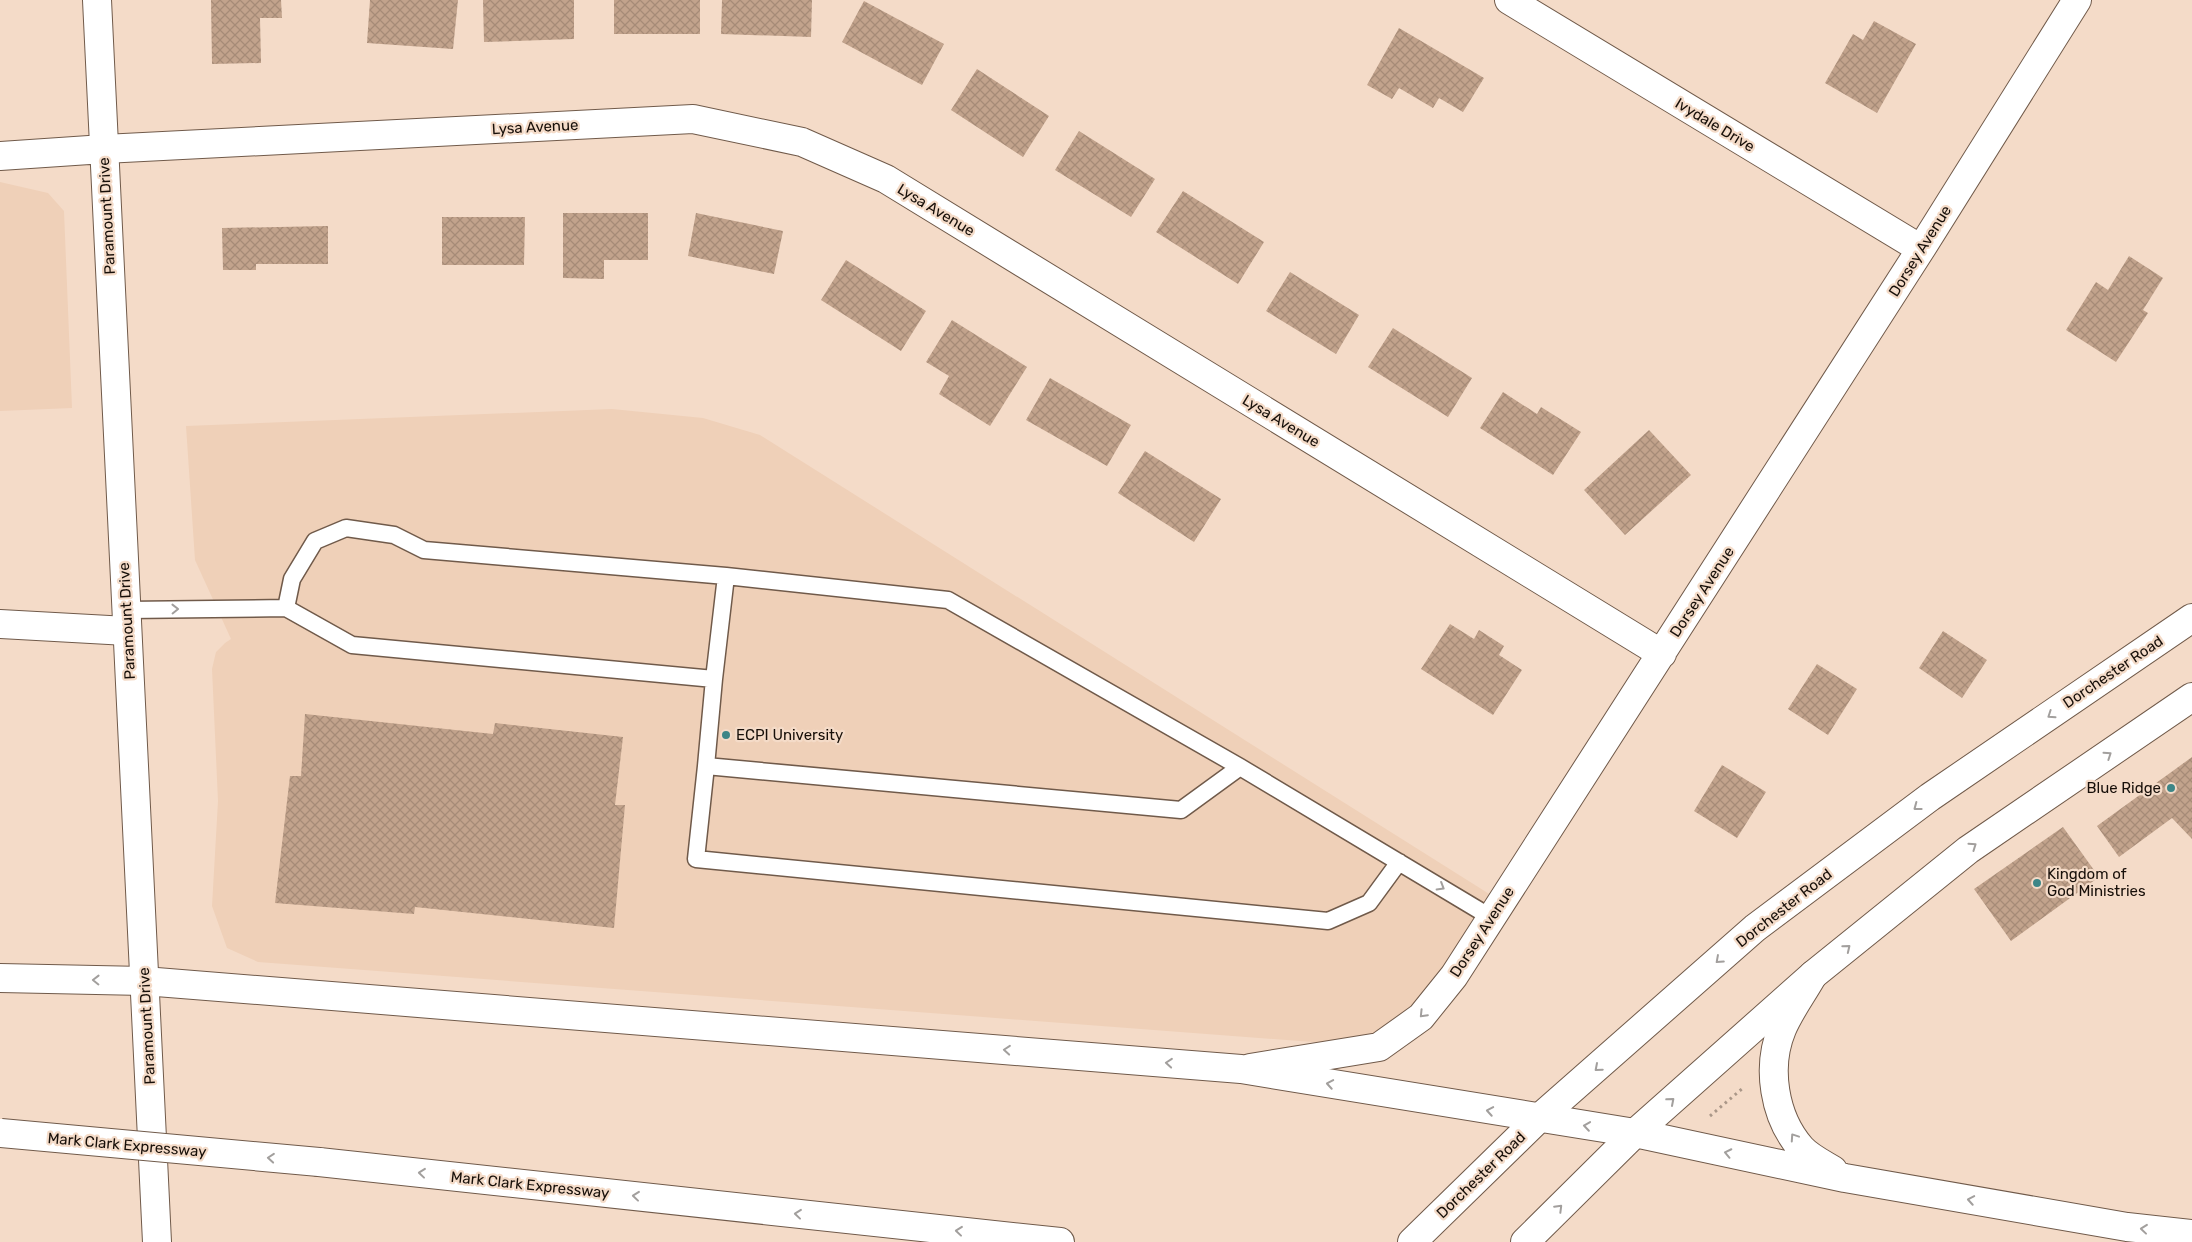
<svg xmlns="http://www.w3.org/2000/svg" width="2192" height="1242" font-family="Rubik,sans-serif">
<defs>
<pattern id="building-cross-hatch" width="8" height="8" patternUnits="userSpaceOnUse" patternTransform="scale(1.25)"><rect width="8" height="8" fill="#c2a38c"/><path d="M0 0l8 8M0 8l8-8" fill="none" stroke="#a68b77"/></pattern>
</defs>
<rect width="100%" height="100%" fill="#f4dbc8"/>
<path fill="#efd0b8" d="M0 182 48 193 64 211 72 408 0 411Z
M612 409 703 418 760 435 1502 902 1379 1047 258 962 227 948 212 906 218 801 212 669 216 652 225 643 231 639 195 560 186 426Z"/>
<path fill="url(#building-cross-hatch)" d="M211 0H281L282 18H260L261 63 212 64Z
M370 0H458L453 49 367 43Z
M483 0H574V39L484 42Z
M614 0H700V34H614Z
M722 0H812L811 37 721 34Z
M864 1 944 44 922 85 842 42Z
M1874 21 1916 44 1877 113 1825 83 1853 34 1863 40Z
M1399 28 1484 78 1463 112 1439 98 1433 108 1399 88 1392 99 1367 85Z
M977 69 1049 116 1023 157 951 110Z
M1079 131 1155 179 1131 217 1055 170Z
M1183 191 1264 242 1238 284 1156 232Z
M563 213H648V260H604V279L563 278Z
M696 213 783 231 774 274 688 256Z
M442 217H525L524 265H442Z
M328 226V264H256V270H223L222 228Z
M2129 256 2163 278 2143 310 2148 313 2116 362 2066 330 2096 282 2108 290Z
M846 260 926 311 901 351 821 300Z
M1290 272 1359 315 1336 354 1266 311Z
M952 320 1027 367 990 426 939 394 949 376 926 362Z
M1393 328 1472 378 1448 417 1368 367Z
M1050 378 1131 425 1107 466 1026 420Z
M1503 392 1537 414 1541 407 1581 432 1553 475 1480 428Z
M1649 430 1691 475 1625 535 1584 490Z
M1145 451 1221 499 1194 542 1118 493Z
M1450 624 1474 639 1479 630 1504 646 1499 655 1522 670 1493 715 1421 669Z
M1943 631 1987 660 1962 698 1919 668Z
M1817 664 1857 689 1828 735 1788 709Z
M305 714 493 734 495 723 623 737 615 805H625L614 928 415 907 414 914 275 903 290 776H301Z
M2192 757V839L2172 818 2119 857 2097 826Z
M1722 765 1766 792 1737 838 1694 811Z
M2063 827 2099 877 2011 941 1974 889Z"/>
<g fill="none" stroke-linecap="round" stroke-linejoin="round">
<g stroke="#705a4a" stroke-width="19">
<path id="lane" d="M286 608 292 579 315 541 346 528 394 535 424 550 726 576
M127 610 286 608 352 645 714 679 706 766 1181 810 1240 767
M714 679 726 576 948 600 1240 767 1492 918
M706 766 696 859 1328 921 1369 903 1399 862"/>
</g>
<g stroke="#705a4a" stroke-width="30">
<path id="street" d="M1509 0 1921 249
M104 149 693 119 802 142 886 179 1662 654
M0 624 127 631
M1250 1068 1379 1047 1421 1017 1454 976 1921 249 2077 0"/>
</g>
<g stroke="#705a4a" stroke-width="30">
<path id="secondary" d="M97 0 157 1242
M0 156 104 149"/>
</g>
<g stroke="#705a4a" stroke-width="30">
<path id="primary" d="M1412 1242 1538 1119 1755 928 1930 797 2192 618
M1525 1242 1635 1133 1813 975 1968 850 2192 697"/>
</g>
<g stroke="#705a4a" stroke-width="30">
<path id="highway" d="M1813 975C1803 993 1790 1010 1782 1029 1766 1067 1774 1117 1801 1148 1809 1157 1823 1164 1833 1170
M0 978 144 981 1241 1069 1635 1133 1845 1178 2127 1227 2192 1234
M319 1162 1060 1242"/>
</g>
<path stroke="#aa9788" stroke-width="3" stroke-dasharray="2.5 4" stroke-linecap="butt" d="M1710 1116 1743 1088"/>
<use href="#lane" stroke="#fff" stroke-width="16"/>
<use href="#street" stroke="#fff" stroke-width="28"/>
<use href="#secondary" stroke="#fff" stroke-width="28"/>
<use href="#primary" stroke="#fff" stroke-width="28"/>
<use href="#highway" stroke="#fff" stroke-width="28"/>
<g stroke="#705a4a" stroke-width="30" stroke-linecap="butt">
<path id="highway-bridge" d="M1 1133 319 1162"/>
</g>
<use href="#highway-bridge" stroke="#fff" stroke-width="28"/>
</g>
<defs><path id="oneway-chevron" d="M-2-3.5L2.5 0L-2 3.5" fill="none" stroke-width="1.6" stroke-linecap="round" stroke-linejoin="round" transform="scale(1.25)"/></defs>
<g stroke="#a29f9d">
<use href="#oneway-chevron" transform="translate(175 609) rotate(-1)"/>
<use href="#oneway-chevron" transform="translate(2051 715) rotate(146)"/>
<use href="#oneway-chevron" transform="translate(2108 755) rotate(-34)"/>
<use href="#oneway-chevron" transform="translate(1917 807) rotate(143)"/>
<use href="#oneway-chevron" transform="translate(1973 846) rotate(-35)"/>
<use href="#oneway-chevron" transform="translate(1441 887) rotate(31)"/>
<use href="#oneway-chevron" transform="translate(1847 948) rotate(-39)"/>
<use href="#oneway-chevron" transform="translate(1719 960) rotate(138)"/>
<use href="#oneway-chevron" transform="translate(96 980) rotate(-179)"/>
<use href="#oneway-chevron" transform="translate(1423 1014) rotate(134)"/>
<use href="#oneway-chevron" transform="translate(1007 1050) rotate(-175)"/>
<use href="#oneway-chevron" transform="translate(1169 1063) rotate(-175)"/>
<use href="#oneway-chevron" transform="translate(1598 1068) rotate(139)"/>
<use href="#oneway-chevron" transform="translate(1330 1084) rotate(-170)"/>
<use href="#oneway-chevron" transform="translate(1671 1101) rotate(-41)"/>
<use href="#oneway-chevron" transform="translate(1490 1111) rotate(-170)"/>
<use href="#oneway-chevron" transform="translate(1587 1126) rotate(-172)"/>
<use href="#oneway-chevron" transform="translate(1794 1137) rotate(-124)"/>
<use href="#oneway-chevron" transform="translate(1728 1153) rotate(-168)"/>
<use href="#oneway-chevron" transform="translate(271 1158) rotate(-175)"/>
<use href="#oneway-chevron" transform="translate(422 1173) rotate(-174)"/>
<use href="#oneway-chevron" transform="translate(636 1196) rotate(-174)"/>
<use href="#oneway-chevron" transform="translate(1971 1200) rotate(-170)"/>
<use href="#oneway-chevron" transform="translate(1559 1208) rotate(-45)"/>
<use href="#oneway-chevron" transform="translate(798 1214) rotate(-174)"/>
<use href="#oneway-chevron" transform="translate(2144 1229) rotate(-174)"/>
<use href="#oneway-chevron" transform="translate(959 1231) rotate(-174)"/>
</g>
<g fill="#3d8687" stroke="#f4dbc8" stroke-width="2">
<circle cx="726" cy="735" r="5"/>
<circle cx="2171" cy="788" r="5"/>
<circle cx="2037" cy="883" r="5"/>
</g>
<g text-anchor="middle" stroke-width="4.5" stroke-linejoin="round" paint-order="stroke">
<g font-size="15" fill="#170f09" stroke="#f4dbc8">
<text transform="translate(1715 125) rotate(31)" y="5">Ivydale Drive</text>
<text transform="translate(535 127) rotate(-3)" y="5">Lysa Avenue</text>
<text transform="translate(936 210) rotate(31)" y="5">Lysa Avenue</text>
<text transform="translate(107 216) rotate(-93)" y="5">Paramount Drive</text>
<text transform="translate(1920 251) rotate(-58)" y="5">Dorsey Avenue</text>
<text transform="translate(1281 421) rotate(31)" y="5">Lysa Avenue</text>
<text transform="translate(1702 592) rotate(-57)" y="5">Dorsey Avenue</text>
<text transform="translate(127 621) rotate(-93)" y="5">Paramount Drive</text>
<text transform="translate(2113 672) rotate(-34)" y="5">Dorchester Road</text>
<text transform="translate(1784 908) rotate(-38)" y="5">Dorchester Road</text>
<text transform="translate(1482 932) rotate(-57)" y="5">Dorsey Avenue</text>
<text transform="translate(147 1026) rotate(-93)" y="5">Paramount Drive</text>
<text transform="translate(127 1145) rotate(5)" y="5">Mark Clark Expressway</text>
<text transform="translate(1481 1175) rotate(-44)" y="5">Dorchester Road</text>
<text transform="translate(530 1185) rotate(6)" y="5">Mark Clark Expressway</text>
</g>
<g font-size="15" fill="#170f09" stroke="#f4dbc8" text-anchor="start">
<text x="736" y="740">ECPI University</text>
<text x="2161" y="793" text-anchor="end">Blue Ridge</text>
<text x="2047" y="879">Kingdom of<tspan x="2047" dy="17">God Ministries</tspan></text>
</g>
</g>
</svg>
